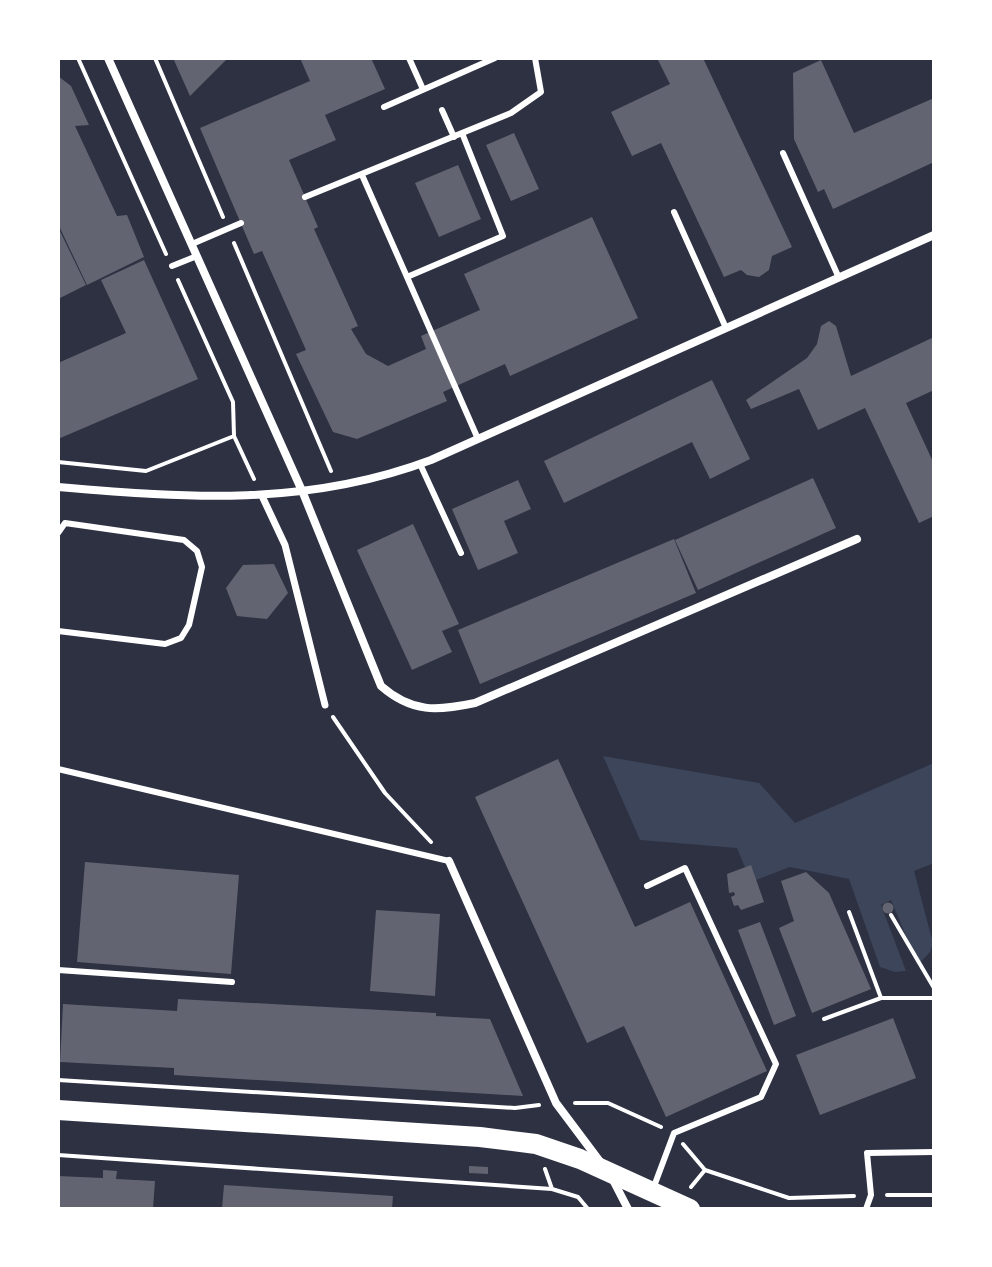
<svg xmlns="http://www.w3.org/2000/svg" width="992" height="1267" font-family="'Alegreya Sans',sans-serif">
<rect width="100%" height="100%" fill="#2d3142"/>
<path fill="#3c4559" d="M603 756 759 783 795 823 934 763V863L914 871 933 943 930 952 918 965 891 900 881 905 906 971 895 972 880 967 849 879 790 867 751 882 737 848 640 840Z"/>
<path fill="#626471" d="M173 58H228L190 96Z
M300 58H371L385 89 325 115 336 140 289 160 318 227 314 229 358 326 351 329 366 354 388 366 426 349 421 336 480 310 464 274 592 217 638 318 510 376 505 364 443 392 447 401 357 439 333 432 296 354 306 350 262 251 254 254 200 128 310 81Z
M657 58H703L792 247 772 256 769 270 759 277 747 275 741 270 724 277 661 143 632 156 611 112 670 84Z
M821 60 854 133 934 98V162L833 209 824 189 818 192 794 139 793 73Z
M58 76 71 86 89 125 75 126 117 216 127 215 144 257 87 285 58 224Z
M514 133 539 189 511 201 486 145Z
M458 165 481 219 439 237 415 183Z
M58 227 86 285 58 299Z
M144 260 198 379 58 439V363L126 333 101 280Z
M829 321 836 326 851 376 934 337V390L906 403 934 464V516L919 523 865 408 818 430 799 389 751 409 746 400 807 358 817 344 821 326Z
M712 380 750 459 710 479 692 442 564 503 544 461Z
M813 478 836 528 698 590 675 540Z
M518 480 531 509 504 521 518 553 478 570 452 509Z
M413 524 459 624 442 631 452 652 412 670 357 550Z
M674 539 696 593 480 684 458 630Z
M274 564 288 593 267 619 237 616 226 588 243 565Z
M558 759 635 927 690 902 767 1071 666 1117 624 1026 587 1043 475 797Z
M85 862 239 875 231 974 77 962Z
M751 865 764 902 741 910 738 905 734 906 731 897 735 895 734 892 729 893 727 874Z
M806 872 829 893 871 989 812 1013 779 928 794 921 781 881Z
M882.5 908a5.5 5.5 0 1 1 11 0a5.5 5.5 0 1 1-11 0Z
M376 910 440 914 435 996 370 991Z
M760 922 796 1016 774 1025 738 930Z
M178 999 436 1013V1016L490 1019 523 1096 174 1075V1068L60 1062 63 1004 177 1011Z
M893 1018 916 1078 820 1115 796 1055Z
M469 1166 488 1167V1174L469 1173Z
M103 1170 117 1171 116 1179 155 1181 153 1209H58V1176L103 1178Z
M224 1185 393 1196 392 1209H222Z"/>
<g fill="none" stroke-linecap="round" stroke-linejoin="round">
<path stroke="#fff" stroke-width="4" d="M78 58 166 254
M155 58 223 217
M234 243 331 471
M178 280 233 402 234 436 254 479
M58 462 146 471 234 436
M333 717 385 793 431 842
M849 912 881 998H934
M891 915 934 988
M824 1019 881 998
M58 1080 515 1108 539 1105
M575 1103H608L661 1127
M683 1144 705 1170 789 1198 854 1196
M58 1155 552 1189 578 1197 588 1209
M545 1169 552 1189
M691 1187 705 1170
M887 1195H934"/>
<path stroke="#fff" stroke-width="6" d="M409 58 422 87
M384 107 495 58
M442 110 454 137
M783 153 839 278
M362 175 407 277 503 236 462 133
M305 197 511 113 541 92 535 58
M674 212 726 328
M192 244 241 223
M172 266 197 256
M407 277 478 439
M420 464 461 553
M58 533 65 523 184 540 197 551 202 567 189 625 181 638 165 644 58 631
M58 769 449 861
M647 886 685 868 776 1064 761 1097 674 1133 653 1189
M58 970 232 982
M866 1209 871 1195 867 1153 934 1152"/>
<path stroke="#fff" stroke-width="7" d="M262 496 285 545 325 705"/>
<path stroke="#fff" stroke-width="8" d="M108 58 303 493 381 686C412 713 437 711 475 703L857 539
M58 487C188 498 306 507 431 460L934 235
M449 861 556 1103 601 1163
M613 1180 628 1209"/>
<path stroke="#fff" stroke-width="20" d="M58 1110 480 1137 536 1144 580 1159 690 1209"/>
</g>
<rect width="992" height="1267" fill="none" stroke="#ffffff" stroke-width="120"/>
</svg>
